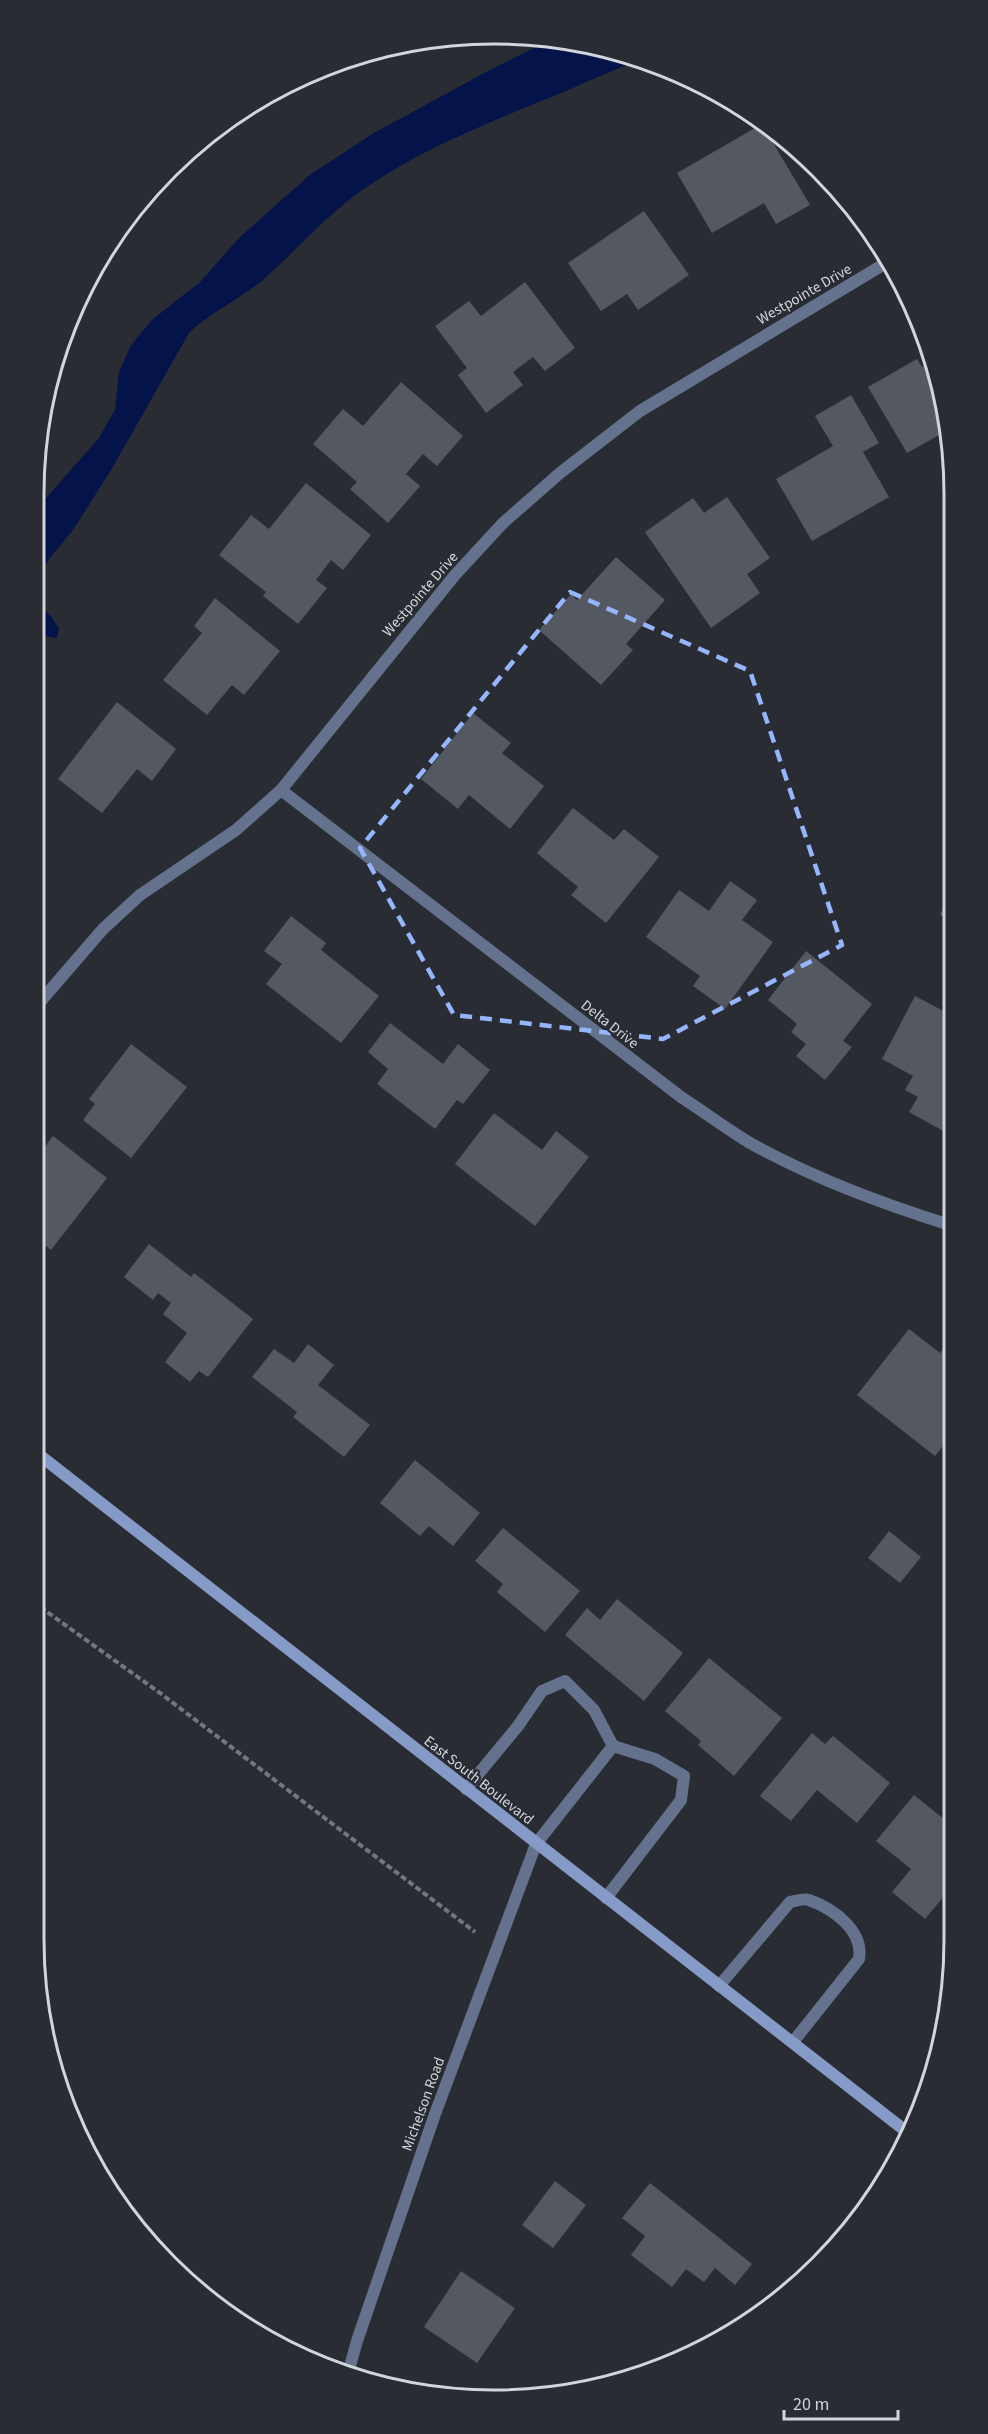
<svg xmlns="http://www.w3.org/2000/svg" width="988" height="2434" font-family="'Source Sans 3',sans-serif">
<rect width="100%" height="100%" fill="#292c33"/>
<path fill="#041349" d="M556 37 645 59C614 68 586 83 556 95 491 122 422 148 364 189 325 215 295 253 259 283 236 301 210 313 189 333L111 470 73 530 49 559 33 586V513L98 439 115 410 119 372 131 345 153 319 200 282 240 237 311 174 374 133 486 72Z
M33 600 51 616 59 629 57 638 44 636 33 629Z"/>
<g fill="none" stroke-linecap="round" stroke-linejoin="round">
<path stroke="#041349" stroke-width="12" d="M33 1879 40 1887"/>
</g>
<path fill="#545860" d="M762 124 810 205 776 224 764 203 712 233 677 173Z
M644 211 689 275 638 310 627 294 601 311 568 263Z
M525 282 575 348 545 371 533 357 513 372 523 385 486 413 458 375 467 368 435 326 469 301 481 316Z
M917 359 922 367 931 361 950 429 907 453 868 387Z
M401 382 463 436 437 466 423 454 406 474 420 486 388 523 350 489 357 482 313 444 343 409 363 426Z
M851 395 879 443 863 452 889 497 812 541 776 479 833 446 815 416Z
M306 483 371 535 343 570 331 560 316 580 327 588 298 624 263 596 266 592 219 555 251 515 269 529Z
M727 497 770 558 747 574 760 593 711 628 645 532 693 498 704 513Z
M616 557 665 600 626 644 633 650 601 685 539 630 571 594 577 600Z
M215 598 280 651 244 695 232 685 207 715 163 680 202 633 194 626Z
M117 702 176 749 152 781 137 769 102 813 58 779Z
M473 713 511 743 502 753 544 786 510 829 469 795 458 809 421 779Z
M573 808 614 840 624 829 659 857 606 923 571 895 578 887 537 853Z
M730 881 757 900 742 920 773 942 725 1009 693 986 700 976 646 937 679 890 709 911Z
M952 886V920L940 915Z
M291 916 326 943 321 950 379 996 341 1043 266 984 282 964 264 951Z
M806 951 872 1004 843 1041 852 1047 825 1080 796 1056 806 1044 791 1032 797 1024 768 1000Z
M915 996 953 1016V1122L947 1133 909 1112 918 1097 905 1090 913 1076 882 1059Z
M390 1023 443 1064 458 1044 490 1070 463 1104 457 1100 435 1129 377 1084 388 1069 368 1052Z
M131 1044 187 1087 131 1158 83 1120 95 1104 89 1099Z
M494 1113 542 1150 556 1131 589 1157 535 1226 455 1164Z
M53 1136 107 1178 51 1250 33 1236V1162Z
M149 1244 191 1277 194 1273 253 1319 208 1377 199 1371 190 1382 165 1362 187 1333 163 1314 171 1303 158 1293 153 1300 124 1277Z
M909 1329 940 1353 953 1336 954 1432 935 1456 857 1395Z
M308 1344 334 1365 318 1385 370 1425 344 1457 293 1417 297 1412 252 1377 274 1349 294 1363Z
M415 1460 480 1513 453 1546 429 1526 420 1536 380 1503Z
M503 1528 580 1591 545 1632 497 1592 503 1584 475 1561Z
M889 1531 921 1557 900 1583 868 1558Z
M617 1599 683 1653 644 1701 565 1635 587 1608 600 1620Z
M709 1658 782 1718 734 1776 698 1745 701 1741 665 1711Z
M812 1733 825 1744 833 1736 890 1783 857 1823 817 1790 791 1821 760 1796Z
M914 1795 955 1828V1883L925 1919 892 1892 911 1869 876 1841Z
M555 2181 586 2205 553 2248 522 2225Z
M650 2183 752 2264 735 2285 715 2268 704 2282 686 2269 672 2287 631 2255 645 2236 622 2218Z
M461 2271 515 2308 477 2363 424 2327Z"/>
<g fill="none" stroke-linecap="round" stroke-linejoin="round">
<path stroke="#73767d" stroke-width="4" stroke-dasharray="6 3" stroke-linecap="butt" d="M33 1602 156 1690 475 1932"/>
<path stroke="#65728e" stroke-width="12" d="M466 1789 518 1726 542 1691 565 1681 594 1710 613 1746 655 1759 684 1776 681 1800 606 1898
M536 1844 613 1746
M719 1986 790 1902C796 1901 804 1898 809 1900 834 1909 864 1931 859 1959L793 2042"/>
<path stroke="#65728e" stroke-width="12" d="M281 790 681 1097C704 1112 727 1129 750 1143 815 1179 883 1204 953 1226
M33 1010 103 929 140 895 236 830 281 790 455 575 503 523 560 473 640 411 886 263
M347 2377 357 2341 435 2114 536 1844"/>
<path stroke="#859ac6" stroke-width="12" d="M33 1450 907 2132"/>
</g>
<path fill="none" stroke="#95b6fd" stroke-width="4.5" stroke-dasharray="12 8" stroke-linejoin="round" d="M570 592 750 671 842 945 663 1039 454 1015 360 848Z"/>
<g text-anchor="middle" stroke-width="4.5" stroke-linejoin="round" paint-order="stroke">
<g font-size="15" fill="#d2d5da" stroke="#292c33">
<text transform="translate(804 294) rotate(-30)" y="5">Westpointe Drive</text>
<text transform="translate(420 594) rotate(-49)" y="5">Westpointe Drive</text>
<text transform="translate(610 1024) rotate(38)" y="5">Delta Drive</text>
<text transform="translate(479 1780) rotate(38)" y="5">East South Boulevard</text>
<text transform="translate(423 2104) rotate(-70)" y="5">Michelson Road</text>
</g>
</g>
<path d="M0 0H988V2434H0ZM494 44H494A450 450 0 0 1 944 494V1940A450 450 0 0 1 494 2390H494A450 450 0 0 1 44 1940V494A450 450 0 0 1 494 44Z" fill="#292c33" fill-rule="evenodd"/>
<path fill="none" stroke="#d2d5da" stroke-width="3" d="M494 44H494A450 450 0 0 1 944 494V1940A450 450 0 0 1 494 2390H494A450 450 0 0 1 44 1940V494A450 450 0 0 1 494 44Z"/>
<path d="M784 2410v9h114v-9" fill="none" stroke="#d2d5da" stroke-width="3"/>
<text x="793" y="2410" font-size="18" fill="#d2d5da" stroke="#292c33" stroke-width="4.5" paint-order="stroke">20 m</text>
</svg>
